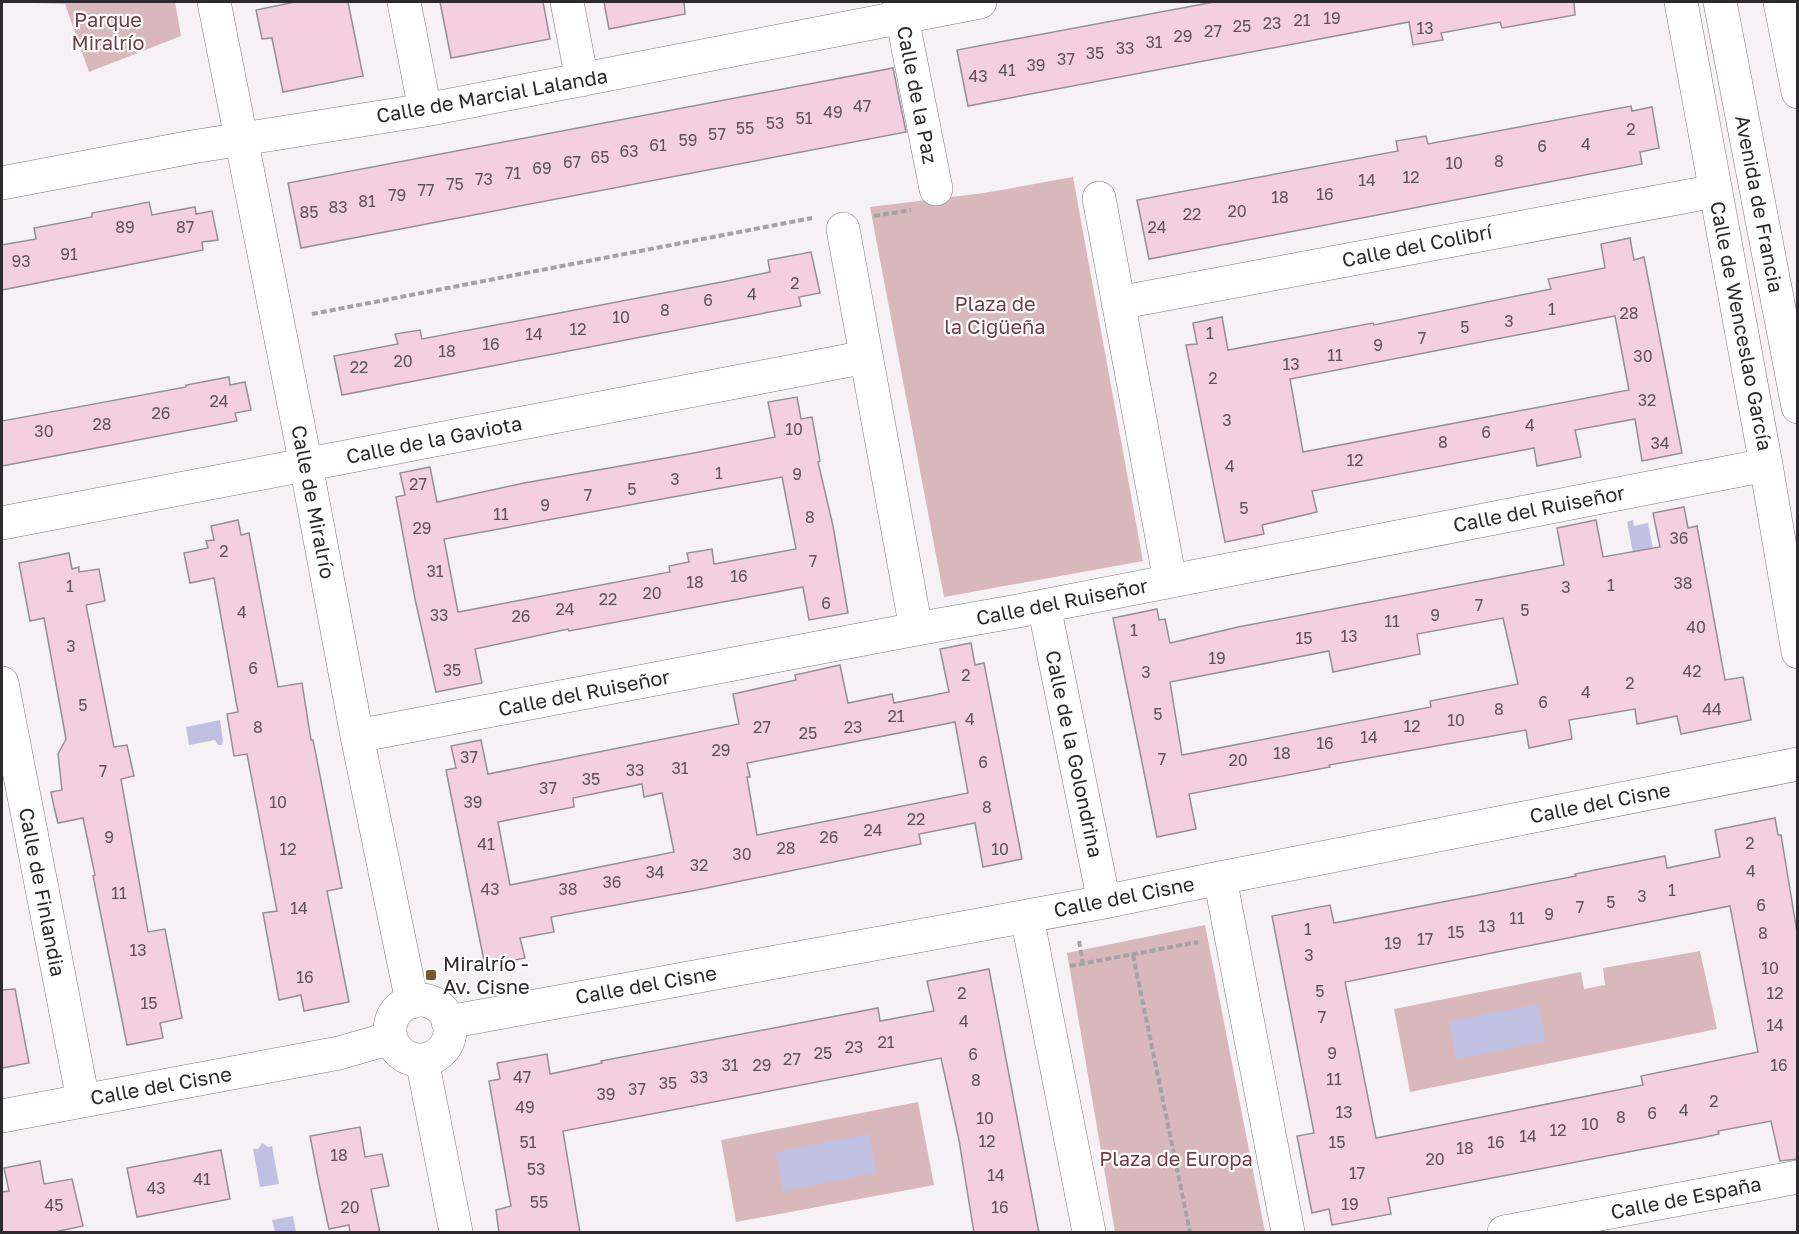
<svg xmlns="http://www.w3.org/2000/svg" width="1799" height="1234" font-family="'Golos Text',sans-serif">
<rect width="100%" height="100%" fill="#f5f1f5"/>
<path fill="#d9b8bc" d="M2 2H175L181 36 89 72 65 4Z
M1073 177 1143 561 944 597 870 207 984 193Z
M1205 925 1265 1232H1115L1067 953Z
M1700 951 1717 1029 1410 1092 1394 1009 1581 972 1584 989 1605 985 1603 968Z
M918 1102 934 1185 736 1222 721 1140Z"/>
<path fill="#c0c1e2" d="M1633 520 1634 526 1648 523 1654 554 1634 558 1627 522Z
M220 720 223 740 222 745H218L215 740 189 745 186 727Z
M1538 1004 1546 1041 1456 1059 1449 1021Z
M869 1134 876 1173 783 1191 776 1152Z
M262 1143 268 1147 272 1146 279 1184 260 1187 253 1149H258Z
M293 1216 296 1232H275L272 1220Z"/>
<path fill="#f3cfdf" stroke="#959093" stroke-width="1.5" fill-rule="evenodd" d="M295 2H348L363 76 283 92 272 38 262 39 256 10Z
M440 2H543L550 39 451 58Z
M604 2H684L685 14 609 29Z
M1214 2H1574L1575 15 1502 28 1500 22 1441 33 1443 40 1413 45 1409 22 968 106 957 50Z
M893 68 906 132 301 248 288 183Z
M1631 106 1632 111 1652 107 1659 148 1640 152 1642 164 1149 259 1137 200 1398 151 1396 141 1426 136 1428 144Z
M149 202 152 215 195 207 196 214 212 211 218 240 202 242 203 250 2 290V245L36 239 34 228 92 217V213Z
M1630 238 1634 260 1644 257 1682 453 1642 461 1635 419 1575 430 1581 457 1537 466 1534 448 1312 491 1317 512 1262 525 1264 534 1225 542 1186 345 1197 344 1193 323 1222 317 1228 350 1373 323 1374 325 1551 289 1548 279 1605 268 1601 244ZM1615 316 1629 390 1303 452 1290 379Z
M811 252 820 293 799 297 801 306 342 395 334 356 398 344 395 334 420 330 422 339 727 281 770 272 768 260Z
M229 377 230 385 245 382 251 410 235 413 237 421 2 466V421L186 387V385Z
M797 397 801 419 812 417 820 461 818 462 833 526 848 613 809 620 803 587 569 631 568 629 475 649 482 683 436 692 415 599 396 497 405 495 400 473 430 467 437 502 524 483 694 453 775 437 768 402ZM782 477 796 549 714 564 712 549 687 553 689 562 669 566 670 572 458 612 444 539Z
M1684 507 1688 528 1697 526 1725 680 1743 677 1751 720 1681 734 1677 716 1637 724 1635 709 1569 720 1572 739 1529 748 1526 730 1329 765 1330 767 1189 794 1196 829 1157 837 1113 618 1157 609 1159 620 1165 619 1170 643 1238 627 1564 565 1557 528 1596 520 1603 557 1660 547 1653 513ZM1503 618 1518 684 1430 701 1431 707 1182 755 1170 682 1329 651 1333 672 1420 654 1417 634Z
M238 520 241 535 249 533 278 687 302 683 311 740H313L342 888 327 891 349 1002 304 1011 301 995 279 1000 263 913 277 911 247 754 234 756 227 714 238 712 214 578 190 583 184 553 208 548 206 541 214 540 211 526Z
M69 553 72 569 79 567V572L99 569 105 601 86 605 114 747 127 745 134 776 121 779 148 932 165 929 182 1018 160 1023 163 1038 127 1045 93 876 95 875 83 818 58 823 54 807 51 792 62 790 58 754 66 739 44 618 30 621 19 563Z
M971 643 975 665 984 663 1022 859 983 867 975 823 919 834 921 844 702 889 551 917 554 932 520 938 525 958 485 966 446 770 456 768 451 746 481 740 488 774 739 724 733 694 796 680 795 675 840 665 848 703 892 694 894 703 949 692 940 649ZM955 722 968 793 757 835 747 777H750L747 763ZM642 784 644 797 662 793 674 852 510 885 498 822 574 807 573 798Z
M1775 818 1778 835H1781L1797 932V1159L1780 1161 1771 1121 1718 1131 1719 1134 1706 1137 1388 1198 1391 1214 1332 1225 1329 1209 1312 1213 1297 1136 1314 1133 1272 916 1330 905 1334 923 1576 876 1575 874 1665 856 1667 868 1720 857 1715 830ZM1730 906 1758 1052 1641 1076 1643 1085 1376 1138 1345 982Z
M989 969 1039 1233H974L959 1140 941 1058 563 1131 580 1233H499L496 1210 511 1206 489 1081 500 1079 497 1063 547 1054 550 1074 602 1063 601 1061 878 1008 880 1021 934 1011 927 981Z
M15 989 29 1063 2 1068V990Z
M360 1127 365 1157 382 1154 389 1186 371 1189 380 1233H350L349 1225 329 1229 319 1183 310 1136Z
M221 1150 230 1199 137 1217 127 1168Z
M40 1161 44 1184 72 1179 83 1226 50 1233H2V1192L9 1191 4 1168Z"/>
<g fill="none" stroke-linecap="round" stroke-linejoin="round">
<g stroke="#7d797d" stroke-width="34">
<path id="minor" d="M214 2 306 465 357 736 412 1002
M404 2 425 110
M567 2 582 80
M899 2 936 189
M1681 2 1766 465 1798 652
M2 183 192 147 425 110 980 2
M1099 198 1170 581
M843 229 916 629
M1118 303 1715 191
M2 523 866 357
M1044 606 1104 902
M2 683 83 1100
M357 736 916 629 1018 611 1766 465
M1220 878 1288 1232
M1027 917 1089 1232
M390 1030a30 30 0 1 1 60 0a30 30 0 1 1-60 0Z
M448 1022 1104 902 1220 878 1798 764
M422 1060 456 1232
M2 1116 339 1053 391 1038
M1504 1232 1798 1177"/>
</g>
<g stroke="#7d797d" stroke-width="34">
<path id="tertiary" d="M1720 2 1798 407
M1780 2 1798 92"/>
</g>
<path stroke="#a5a2a5" stroke-width="4" stroke-dasharray="6 3" stroke-linecap="butt" d="M874 216 911 210
M312 314 812 218
M1079 941 1083 964
M1133 955 1190 1232
M1070 966 1198 942"/>
<use href="#minor" stroke="#fff" stroke-width="33"/>
<use href="#tertiary" stroke="#fff" stroke-width="33"/>
</g>
<rect fill="#77582d" stroke="#fff" stroke-width="2" x="425" y="969" width="12" height="12" rx="3"/>
<g text-anchor="middle" stroke-width="4.5" stroke-linejoin="round" paint-order="stroke">
<g font-size="16" fill="#5e5359">
<text x="1332" y="24">19</text>
<text x="1302" y="26">21</text>
<text x="1272" y="29">23</text>
<text x="1242" y="32">25</text>
<text x="1425" y="34">13</text>
<text x="1213" y="37">27</text>
<text x="1183" y="42">29</text>
<text x="1154" y="48">31</text>
<text x="1125" y="54">33</text>
<text x="1095" y="59">35</text>
<text x="1066" y="65">37</text>
<text x="1036" y="71">39</text>
<text x="1007" y="76">41</text>
<text x="978" y="82">43</text>
<text x="862" y="112">47</text>
<text x="833" y="118">49</text>
<text x="804" y="124">51</text>
<text x="775" y="129">53</text>
<text x="745" y="134">55</text>
<text x="1631" y="135">2</text>
<text x="717" y="140">57</text>
<text x="688" y="146">59</text>
<text x="1586" y="150">4</text>
<text x="658" y="151">61</text>
<text x="1542" y="152">6</text>
<text x="629" y="157">63</text>
<text x="600" y="163">65</text>
<text x="1499" y="167">8</text>
<text x="572" y="168">67</text>
<text x="1454" y="169">10</text>
<text x="542" y="174">69</text>
<text x="513" y="179">71</text>
<text x="1411" y="183">12</text>
<text x="484" y="185">73</text>
<text x="1367" y="186">14</text>
<text x="455" y="190">75</text>
<text x="426" y="196">77</text>
<text x="1325" y="200">16</text>
<text x="397" y="201">79</text>
<text x="1280" y="203">18</text>
<text x="367" y="207">81</text>
<text x="338" y="213">83</text>
<text x="1237" y="217">20</text>
<text x="309" y="218">85</text>
<text x="1192" y="220">22</text>
<text x="125" y="233">89</text>
<text x="185" y="233">87</text>
<text x="1157" y="233">24</text>
<text x="69" y="260">91</text>
<text x="21" y="267">93</text>
<text x="795" y="289">2</text>
<text x="752" y="300">4</text>
<text x="708" y="306">6</text>
<text x="1552" y="315">1</text>
<text x="665" y="316">8</text>
<text x="1629" y="319">28</text>
<text x="621" y="323">10</text>
<text x="1509" y="327">3</text>
<text x="1465" y="333">5</text>
<text x="578" y="335">12</text>
<text x="1210" y="339">1</text>
<text x="534" y="340">14</text>
<text x="1422" y="344">7</text>
<text x="491" y="350">16</text>
<text x="1378" y="351">9</text>
<text x="447" y="357">18</text>
<text x="1335" y="361">11</text>
<text x="1643" y="362">30</text>
<text x="403" y="367">20</text>
<text x="1291" y="370">13</text>
<text x="359" y="373">22</text>
<text x="1213" y="384">2</text>
<text x="1647" y="406">32</text>
<text x="219" y="407">24</text>
<text x="161" y="419">26</text>
<text x="1227" y="426">3</text>
<text x="102" y="430">28</text>
<text x="1530" y="431">4</text>
<text x="794" y="435">10</text>
<text x="44" y="437">30</text>
<text x="1486" y="438">6</text>
<text x="1443" y="448">8</text>
<text x="1660" y="449">34</text>
<text x="1355" y="466">12</text>
<text x="1230" y="472">4</text>
<text x="719" y="479">1</text>
<text x="797" y="480">9</text>
<text x="675" y="485">3</text>
<text x="418" y="490">27</text>
<text x="632" y="495">5</text>
<text x="588" y="501">7</text>
<text x="545" y="511">9</text>
<text x="1244" y="514">5</text>
<text x="501" y="520">11</text>
<text x="810" y="523">8</text>
<text x="422" y="534">29</text>
<text x="1679" y="544">36</text>
<text x="224" y="557">2</text>
<text x="813" y="567">7</text>
<text x="435" y="577">31</text>
<text x="739" y="582">16</text>
<text x="695" y="588">18</text>
<text x="1683" y="589">38</text>
<text x="1611" y="591">1</text>
<text x="70" y="592">1</text>
<text x="1566" y="593">3</text>
<text x="652" y="599">20</text>
<text x="608" y="605">22</text>
<text x="826" y="609">6</text>
<text x="1479" y="611">7</text>
<text x="565" y="615">24</text>
<text x="1525" y="616">5</text>
<text x="242" y="618">4</text>
<text x="439" y="621">33</text>
<text x="1435" y="621">9</text>
<text x="521" y="622">26</text>
<text x="1392" y="627">11</text>
<text x="1696" y="633">40</text>
<text x="1134" y="636">1</text>
<text x="1349" y="642">13</text>
<text x="1304" y="644">15</text>
<text x="71" y="652">3</text>
<text x="1217" y="664">19</text>
<text x="253" y="674">6</text>
<text x="452" y="676">35</text>
<text x="1692" y="677">42</text>
<text x="1146" y="678">3</text>
<text x="966" y="681">2</text>
<text x="1630" y="689">2</text>
<text x="1586" y="698">4</text>
<text x="1543" y="708">6</text>
<text x="83" y="711">5</text>
<text x="1499" y="715">8</text>
<text x="1712" y="715">44</text>
<text x="1158" y="720">5</text>
<text x="896" y="722">21</text>
<text x="970" y="725">4</text>
<text x="1456" y="726">10</text>
<text x="1412" y="732">12</text>
<text x="258" y="733">8</text>
<text x="762" y="733">27</text>
<text x="853" y="733">23</text>
<text x="808" y="739">25</text>
<text x="1369" y="743">14</text>
<text x="1325" y="749">16</text>
<text x="721" y="756">29</text>
<text x="1282" y="759">18</text>
<text x="469" y="763">37</text>
<text x="1162" y="765">7</text>
<text x="1238" y="766">20</text>
<text x="983" y="768">6</text>
<text x="680" y="774">31</text>
<text x="635" y="776">33</text>
<text x="103" y="777">7</text>
<text x="591" y="785">35</text>
<text x="548" y="794">37</text>
<text x="278" y="808">10</text>
<text x="473" y="808">39</text>
<text x="987" y="813">8</text>
<text x="916" y="825">22</text>
<text x="873" y="836">24</text>
<text x="109" y="843">9</text>
<text x="829" y="843">26</text>
<text x="1750" y="849">2</text>
<text x="486" y="850">41</text>
<text x="786" y="854">28</text>
<text x="288" y="855">12</text>
<text x="1000" y="855">10</text>
<text x="742" y="860">30</text>
<text x="699" y="871">32</text>
<text x="1751" y="877">4</text>
<text x="655" y="878">34</text>
<text x="612" y="888">36</text>
<text x="490" y="895">43</text>
<text x="568" y="895">38</text>
<text x="1672" y="896">1</text>
<text x="119" y="899">11</text>
<text x="1642" y="902">3</text>
<text x="1611" y="908">5</text>
<text x="1761" y="911">6</text>
<text x="1580" y="913">7</text>
<text x="299" y="914">14</text>
<text x="1549" y="920">9</text>
<text x="1517" y="924">11</text>
<text x="1487" y="932">13</text>
<text x="1308" y="935">1</text>
<text x="1456" y="938">15</text>
<text x="1763" y="939">8</text>
<text x="1425" y="945">17</text>
<text x="1393" y="949">19</text>
<text x="138" y="956">13</text>
<text x="1309" y="961">3</text>
<text x="1770" y="974">10</text>
<text x="305" y="983">16</text>
<text x="1320" y="997">5</text>
<text x="962" y="999">2</text>
<text x="1775" y="999">12</text>
<text x="149" y="1009">15</text>
<text x="1322" y="1023">7</text>
<text x="964" y="1027">4</text>
<text x="1775" y="1031">14</text>
<text x="886" y="1048">21</text>
<text x="854" y="1053">23</text>
<text x="823" y="1059">25</text>
<text x="1332" y="1059">9</text>
<text x="973" y="1060">6</text>
<text x="792" y="1065">27</text>
<text x="730" y="1071">31</text>
<text x="762" y="1071">29</text>
<text x="1779" y="1071">16</text>
<text x="522" y="1083">47</text>
<text x="699" y="1083">33</text>
<text x="1334" y="1085">11</text>
<text x="976" y="1086">8</text>
<text x="668" y="1089">35</text>
<text x="637" y="1095">37</text>
<text x="606" y="1100">39</text>
<text x="1714" y="1107">2</text>
<text x="525" y="1113">49</text>
<text x="1684" y="1116">4</text>
<text x="1344" y="1118">13</text>
<text x="1652" y="1119">6</text>
<text x="1621" y="1123">8</text>
<text x="985" y="1124">10</text>
<text x="1590" y="1130">10</text>
<text x="1558" y="1136">12</text>
<text x="1528" y="1142">14</text>
<text x="987" y="1147">12</text>
<text x="528" y="1148">51</text>
<text x="1337" y="1148">15</text>
<text x="1496" y="1148">16</text>
<text x="1465" y="1154">18</text>
<text x="339" y="1161">18</text>
<text x="1435" y="1165">20</text>
<text x="536" y="1175">53</text>
<text x="1357" y="1179">17</text>
<text x="996" y="1181">14</text>
<text x="202" y="1185">41</text>
<text x="156" y="1194">43</text>
<text x="539" y="1208">55</text>
<text x="1350" y="1210">19</text>
<text x="54" y="1211">45</text>
<text x="350" y="1213">20</text>
<text x="1000" y="1213">16</text>
</g>
<g font-size="20" fill="#723c46" stroke="#fff">
<text x="108" y="27">Parque<tspan x="108" dy="23">Miralrío</tspan></text>
<text x="995" y="311">Plaza de<tspan x="995" dy="23">la Cigüeña</tspan></text>
<text x="1176" y="1166">Plaza de Europa</text>
</g>
<g font-size="20" fill="#2c2a2c" stroke="#fff">
<text transform="translate(917 95) rotate(79)" y="7">Calle de la Paz</text>
<text transform="translate(492 96) rotate(-10)" y="7">Calle de Marcial Lalanda</text>
<text transform="translate(1759 204) rotate(79)" y="7">Avenida de Francia</text>
<text transform="translate(1417 246) rotate(-11)" y="7">Calle del Colibrí</text>
<text transform="translate(1741 326) rotate(79)" y="7">Calle de Wenceslao García</text>
<text transform="translate(434 440) rotate(-11)" y="7">Calle de la Gaviota</text>
<text transform="translate(313 502) rotate(79)" y="7">Calle de Miralrío</text>
<text transform="translate(1539 509) rotate(-11)" y="7">Calle del Ruiseñor</text>
<text transform="translate(1062 602) rotate(-11)" y="7">Calle del Ruiseñor</text>
<text transform="translate(584 693) rotate(-11)" y="7">Calle del Ruiseñor</text>
<text transform="translate(1074 754) rotate(78)" y="7">Calle de la Golondrina</text>
<text transform="translate(1600 803) rotate(-11)" y="7">Calle del Cisne</text>
<text transform="translate(42 892) rotate(79)" y="7">Calle de Finlandia</text>
<text transform="translate(1124 897) rotate(-11)" y="7">Calle del Cisne</text>
<text transform="translate(646 985) rotate(-10)" y="7">Calle del Cisne</text>
<text transform="translate(161 1086) rotate(-10)" y="7">Calle del Cisne</text>
<text transform="translate(1686 1198) rotate(-11)" y="7">Calle de España</text>
</g>
<g font-size="20" fill="#2c2a2c" stroke="#fff" text-anchor="start">
<text x="443" y="971">Miralrío -<tspan x="443" dy="23">Av. Cisne</tspan></text>
</g>
</g>
<rect width="1799" height="1234" fill="none" stroke="#2c2a2c" stroke-width="6"/>
</svg>
